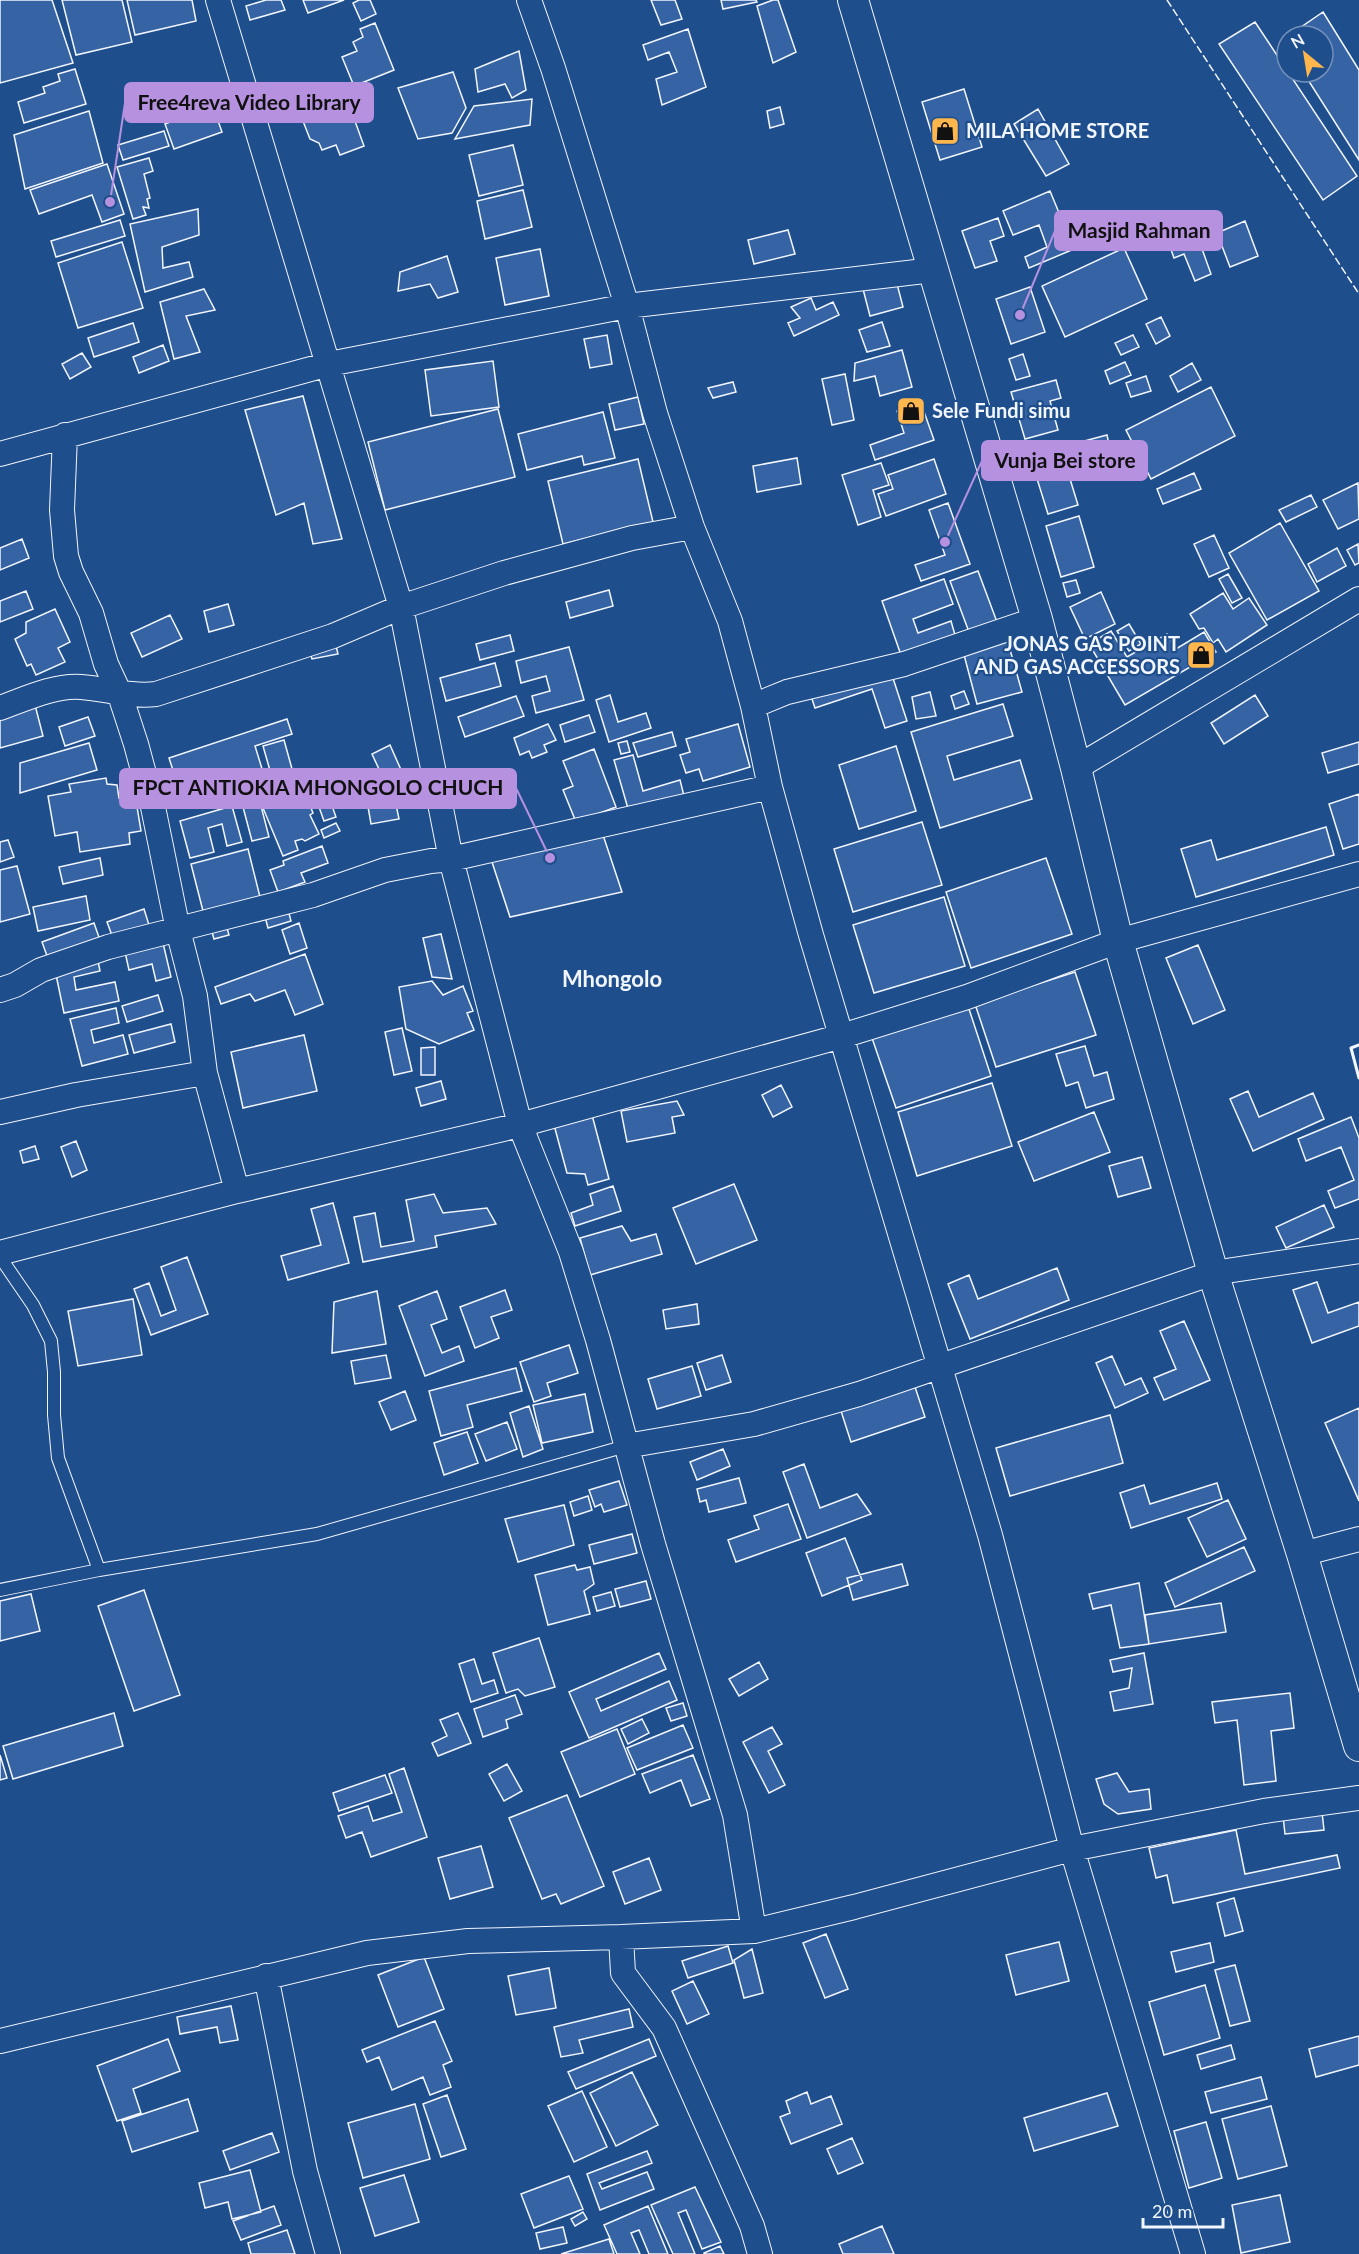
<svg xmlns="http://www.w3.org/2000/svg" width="1359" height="2254" font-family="Lato,sans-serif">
<rect width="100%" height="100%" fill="#1f4e8c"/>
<path fill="#3563a3" stroke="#f2f6ff" stroke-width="1.5" d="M0 0H52L73 63 0 83Z
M62 0H122L132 42 76 55Z
M127 0H192L196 21 135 35Z
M266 0H281L285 10 250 20 246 6Z
M303 0H344L308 13Z
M359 0H370L376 14 361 21 353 3Z
M651 0H675L682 19 661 25Z
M721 0H756L757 2 723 9Z
M773 0H778L796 52 773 63 757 6Z
M1323 12 1359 70V160L1303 72H1323V36H1288Z
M1255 22 1357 176 1323 200 1219 44Z
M375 23 394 70 354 86 342 57 357 51 353 42 363 37 360 29Z
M688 29 706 87 662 105 656 79 677 72 669 52 648 60 643 45Z
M519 51 526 90 512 98 505 84 478 92 475 69Z
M75 69 86 104 24 123 18 102 45 93 43 87 60 81 58 74Z
M453 72 466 108 452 133 418 139 398 88Z
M206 87 222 132 174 149 165 124 198 111 191 93Z
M964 89 982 147 940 160 922 102Z
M347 99 364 146 340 155 336 145 322 150 319 143 310 139 301 116Z
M532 99 530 125 455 139 474 106Z
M780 107 784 124 770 128 767 111Z
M1038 109 1069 164 1046 176 1014 124Z
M89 111 103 163 25 189 14 135Z
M164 131 169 146 123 160 118 145Z
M513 145 523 185 479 196 469 155Z
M149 158 153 171 144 174 150 198 147 199 149 208 143 207 146 215 133 219 117 167Z
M107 164 124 214 102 222 92 195 39 214 30 190Z
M523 190 532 227 485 239 477 201Z
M1050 191 1074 249 1029 268 1025 257 1047 247 1039 225 1013 235 1003 211Z
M198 209 199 235 162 247 163 268 189 262 193 277 145 292 130 224Z
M998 218 1004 236 990 241 997 261 975 268 962 231Z
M120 220 125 236 56 257 51 241Z
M1245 221 1258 256 1230 267 1217 233Z
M788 230 795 254 754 264 748 240Z
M1181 230 1184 237 1196 232 1211 274 1195 281 1184 254 1174 258 1169 244 1155 249 1152 240Z
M122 242 143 308 78 328 58 263Z
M1124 248 1147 299 1065 337 1042 286Z
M540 249 549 296 505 305 496 258Z
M447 256 458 292 438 298 430 284 398 291 400 272Z
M896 280 903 307 870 316 863 289Z
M1030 287 1045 332 1011 344 996 299Z
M204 289 215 310 186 316 200 352 174 359 160 302Z
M811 298 816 310 833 302 839 315 794 336 788 323 800 318 791 307Z
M1161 317 1170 336 1156 344 1146 324Z
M882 322 890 346 867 352 859 330Z
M133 323 139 342 94 357 88 338Z
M607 335 612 364 590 368 584 339Z
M1133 335 1139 347 1121 355 1115 343Z
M163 345 169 361 139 373 133 357Z
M902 350 912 387 880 396 875 376 854 381 855 363Z
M82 353 91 367 70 379 62 364Z
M1023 354 1030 376 1016 380 1009 359Z
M493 361 499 407 431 416 425 370Z
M1125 362 1131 375 1110 384 1105 371Z
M1192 363 1201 380 1178 392 1170 376Z
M845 374 854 420 832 425 822 379Z
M1146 376 1151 391 1131 397 1126 383Z
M1056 380 1061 398 1050 401 1058 430 1025 439 1011 392Z
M733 382 736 392 713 398 708 388Z
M1211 387 1235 436 1151 479 1126 430Z
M303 396 342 539 313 544 304 503 276 515 245 410Z
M638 397 644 424 615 430 609 404Z
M921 403 934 440 875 460 870 445 904 433 897 411Z
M498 409 515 477 385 510 368 442Z
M603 412 615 458 584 465 582 456 527 470 518 434Z
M1107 435 1109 445 1071 455 1069 445Z
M1059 443 1078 505 1048 514 1029 453Z
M797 458 801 484 757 492 753 466Z
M638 459 653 522 563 544 548 481Z
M934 459 946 494 886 516 878 494 893 489 888 475Z
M881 463 889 485 873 490 881 517 858 525 842 475Z
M1194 473 1201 489 1163 504 1157 489Z
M1358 483 1359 519 1338 529 1323 500Z
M1311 495 1317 507 1286 522 1279 510Z
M948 503 970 564 921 581 915 565 945 555 929 510Z
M1079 516 1094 567 1061 577 1046 526Z
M1280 523 1319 591 1267 620 1229 553Z
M1214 535 1229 568 1209 577 1194 544Z
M22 539 29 558 0 570V548Z
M1358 544 1359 563 1355 565 1347 550Z
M1337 548 1346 566 1317 582 1308 564Z
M978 571 997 622 969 632 950 581Z
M1228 574 1242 598 1232 603 1219 579Z
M944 579 953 604 913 619 918 633 951 621 955 635 901 655 882 601Z
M1076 580 1080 593 1067 597 1063 583Z
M609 590 613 606 570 618 566 602Z
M26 591 33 609 0 622V601Z
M1101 592 1115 624 1085 639 1070 607Z
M1223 593 1233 609 1249 598 1267 625 1226 652 1218 639 1213 643 1204 628 1199 629 1190 614Z
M228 604 234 625 209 632 204 611Z
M55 609 70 642 58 648 65 662 36 675 31 664 27 666 15 639 26 633V622Z
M170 615 182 639 142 657 131 633Z
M1129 624 1141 644 1129 651 1117 631Z
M1111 631 1127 657 1167 634 1176 649 1204 632 1216 652 1125 705 1089 644Z
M510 635 514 651 480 660 476 644Z
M1007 639 1022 692 977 704 963 651Z
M335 642 338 654 312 659 309 648Z
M569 647 584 700 536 713 532 696 550 691 546 676 521 683 516 661Z
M495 663 501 686 446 701 440 678Z
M890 669 907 721 885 728 872 689 815 708 811 696Z
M964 691 969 704 955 709 951 696Z
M930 692 936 716 916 719 912 697Z
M610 695 618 722 646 713 651 728 609 742 596 700Z
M1255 695 1268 716 1224 744 1211 723Z
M516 696 524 716 465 737 458 717Z
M1003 704 1013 736 947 756 954 780 1020 760 1032 799 940 828 911 732Z
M35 705 43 736 0 748V715Z
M589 715 595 732 565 742 560 725Z
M88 717 95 736 65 746 59 727Z
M287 719 292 734 255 746 263 772 182 798 169 758Z
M548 724 556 740 544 745 547 752 532 758 529 751 520 755 514 738Z
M738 724 750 767 703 781 699 769 686 773 680 755 690 752 686 739Z
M672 732 676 746 638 757 633 743Z
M284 740 297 787 248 801 243 782 271 774 263 746Z
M627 741 630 752 621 754 618 743Z
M1359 742V764L1328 773 1322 753Z
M89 743 97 770 20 793V763Z
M390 745 402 772 384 780 372 754Z
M896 746 916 811 859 829 839 765Z
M594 749 616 807 576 822 563 790 573 786 563 761Z
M633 755 643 791 680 780 684 796 629 812 614 760Z
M106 778 107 784 117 785 119 798 135 795 141 831 129 833 130 844 80 852 77 832 55 836 48 796 71 792 69 784Z
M304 791 313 813 310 815 319 834 305 841 302 839 295 841 298 850 283 856 263 808Z
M1359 794V844L1343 849 1329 804Z
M394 795 399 819 371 824 367 801Z
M260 802 269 837 252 841 243 807Z
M331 803 336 817 324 821 319 807Z
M232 806 242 842 227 846 222 824 208 828 214 852 190 858 180 821Z
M922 822 942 885 853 912 834 849Z
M336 823 340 831 324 838 321 830Z
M1326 827 1334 855 1196 897 1181 849 1211 840 1217 860Z
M602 832 622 892 510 917 491 859Z
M8 840 14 857 0 862V842Z
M322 846 328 863 301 873 305 882 278 892 270 870 284 865 283 861Z
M248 849 260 897 203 911 191 864Z
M100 858 103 875 63 884 59 867Z
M1046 858 1072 934 971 968 946 892Z
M17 866 30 914 0 922V870Z
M86 896 90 920 38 931 33 907Z
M944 897 965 966 874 993 853 925Z
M287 906 291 921 268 928 264 913Z
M144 909 149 925 113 938 107 922Z
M225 921 229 935 214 939 210 925Z
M94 923 102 946 50 964 42 942Z
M299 923 307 948 290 954 282 930Z
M441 934 452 979 432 977 423 938Z
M163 943 171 977 156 981 152 964 129 970 125 952Z
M1198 945 1225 1010 1193 1024 1166 958Z
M305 954 323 1004 295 1015 285 990 255 1001 250 994 221 1004 215 987Z
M98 961 100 971 74 977 76 990 115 982 119 1001 64 1013 55 970Z
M1075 972 1096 1035 996 1067 975 1004Z
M432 981 443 995 463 986 473 1011 467 1013 474 1030 439 1044 406 1029 399 987Z
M158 995 163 1011 127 1022 122 1006Z
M968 1006 991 1076 896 1108 872 1038Z
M116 1008 119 1023 91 1030 94 1043 123 1035 128 1054 82 1066 70 1019Z
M171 1024 175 1042 134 1053 129 1035Z
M402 1028 412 1071 394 1075 385 1032Z
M304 1035 317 1091 243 1108 231 1052Z
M1085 1046 1094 1076 1107 1072 1114 1099 1086 1108 1078 1082 1066 1086 1056 1054Z
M435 1047V1075H421V1048Z
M441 1081 446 1099 421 1106 416 1088Z
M992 1083 1012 1146 917 1176 898 1112Z
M781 1085 792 1107 773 1117 762 1095Z
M1248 1091 1259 1117 1313 1093 1324 1119 1253 1151 1230 1099Z
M677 1101 684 1115 672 1117 675 1133 627 1142 621 1111Z
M1094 1112 1110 1152 1034 1181 1018 1142Z
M592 1115 609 1179 588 1185 585 1174 567 1173 554 1125Z
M1351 1117 1359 1138V1199L1335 1208 1328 1191 1354 1180 1341 1147 1306 1161 1298 1139Z
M76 1141 87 1170 72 1177 61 1147Z
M35 1146 39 1159 23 1163 20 1151Z
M1142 1157 1151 1188 1118 1197 1109 1166Z
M734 1184 757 1240 696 1264 673 1208Z
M613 1186 621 1211 575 1226 571 1213 593 1205 590 1194Z
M434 1194 443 1213 487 1208 496 1224 435 1236 437 1247 363 1262 354 1217 375 1213 381 1247 414 1241 406 1200Z
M333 1203 349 1263 288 1280 281 1256 321 1245 311 1209Z
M1324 1205 1334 1227 1286 1248 1276 1227Z
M622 1226 631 1241 656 1234 662 1254 590 1275 580 1238Z
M187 1257 208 1314 151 1335 134 1289 149 1283 161 1316 176 1310 161 1267Z
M1057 1268 1069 1300 970 1339 948 1284 969 1275 978 1299Z
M1317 1282 1328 1313 1359 1302V1326L1312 1343 1293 1290Z
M505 1290 512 1310 491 1317 499 1338 475 1348 460 1307Z
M377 1291 386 1344 332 1353 334 1302Z
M437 1291 447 1319 431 1325 442 1353 459 1346 464 1361 425 1376 399 1306Z
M133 1299 142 1355 78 1366 68 1311Z
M697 1304 699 1324 666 1329 663 1310Z
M1184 1321 1210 1380 1164 1400 1154 1378 1176 1369 1160 1331Z
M569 1345 578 1373 547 1383 551 1396 534 1402 520 1362Z
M386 1355 391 1378 355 1384 351 1361Z
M722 1355 731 1382 706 1390 697 1363Z
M1112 1356 1125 1385 1141 1378 1148 1393 1115 1408 1096 1363Z
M692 1366 701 1396 657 1409 648 1379Z
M516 1368 522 1391 467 1405 473 1427 441 1436 429 1391Z
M915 1387 925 1417 851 1442 841 1411Z
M405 1391 416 1420 391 1430 379 1402Z
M585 1394 593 1432 542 1443 533 1405Z
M529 1406 543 1449 523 1457 510 1413Z
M1359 1408V1501L1325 1423Z
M1110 1415 1123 1463 1010 1496 996 1448Z
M507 1422 517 1449 486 1461 475 1434Z
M467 1432 478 1463 444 1475 434 1443Z
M723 1449 730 1466 697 1480 690 1462Z
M804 1464 820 1508 857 1494 871 1514 807 1538 783 1472Z
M739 1478 746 1503 709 1512 706 1500 700 1502 697 1489Z
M619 1481 627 1505 604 1512 601 1504 595 1507 589 1490Z
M1217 1483 1222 1499 1131 1528 1120 1493 1144 1485 1150 1504Z
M588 1496 592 1510 574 1516 570 1502Z
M1228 1500 1246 1539 1207 1557 1188 1518Z
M788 1504 801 1539 736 1562 728 1540 759 1529 754 1516Z
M564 1505 574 1545 518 1562 505 1519Z
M632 1534 637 1553 594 1564 589 1545Z
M845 1538 862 1580 822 1596 806 1553Z
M1244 1547 1255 1571 1175 1607 1165 1583Z
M902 1564 908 1585 853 1600 847 1578Z
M575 1565 577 1570 590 1567 594 1584 584 1591 590 1614 548 1625 535 1575Z
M646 1581 651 1599 620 1607 615 1589Z
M1139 1583 1149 1644 1120 1648 1111 1605 1093 1609 1089 1594Z
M144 1590 180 1695 134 1711 98 1606Z
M611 1592 615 1606 597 1611 593 1597Z
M31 1594 40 1631 0 1641V1601Z
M1221 1603 1226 1632 1149 1644 1145 1615Z
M539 1638 555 1687 525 1696 518 1689 506 1693 493 1653Z
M659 1653 666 1669 596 1699 601 1711 669 1681 677 1700 589 1738 569 1692Z
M1144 1653 1153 1704 1114 1711 1110 1692 1129 1688 1132 1668 1113 1672 1110 1660Z
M474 1659 482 1684 494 1680 498 1693 471 1702 459 1664Z
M759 1662 768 1679 739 1696 729 1679Z
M1290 1693 1294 1728 1271 1731 1276 1781 1244 1785 1237 1720 1215 1723 1212 1702Z
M515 1695 522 1714 506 1720 508 1728 483 1737 474 1709Z
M683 1703 687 1716 671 1721 666 1708Z
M114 1713 123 1746 13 1779 3 1746Z
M458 1713 471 1743 438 1756 432 1743 447 1736 440 1720Z
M642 1719 649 1733 628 1744 621 1729Z
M683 1725 693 1748 637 1770 627 1748Z
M772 1727 782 1744 768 1751 785 1785 769 1793 743 1742Z
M617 1729 635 1774 580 1797 561 1752Z
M0 1755 7 1778 0 1780Z
M693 1755 710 1799 691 1806 681 1780 650 1793 642 1774Z
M507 1764 522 1791 504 1801 489 1774Z
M404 1768 427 1837 371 1857 362 1832 346 1838 338 1816 368 1806 373 1821 402 1812 389 1774Z
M1117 1773 1129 1792 1149 1789 1151 1809 1118 1814 1104 1804 1096 1779Z
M385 1775 392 1793 339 1811 333 1793Z
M567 1795 604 1886 561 1904 556 1894 542 1899 509 1818Z
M1322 1812 1324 1830 1285 1834 1283 1816Z
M1236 1830 1245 1874 1337 1855 1340 1868 1173 1903 1167 1875 1156 1878 1149 1848Z
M481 1846 493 1887 450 1899 438 1858Z
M649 1858 661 1890 625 1904 613 1872Z
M1234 1898 1243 1931 1225 1936 1217 1903Z
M826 1934 848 1989 825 1998 803 1943Z
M1059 1942 1069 1981 1016 1995 1006 1955Z
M1210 1943 1214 1962 1176 1972 1171 1952Z
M728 1946 733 1963 688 1978 682 1961Z
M752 1949 763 1993 744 1998 734 1960Z
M424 1957 444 2009 398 2027 378 1975Z
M1235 1965 1250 2021 1230 2026 1215 1970Z
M549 1968 556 2008 516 2015 508 1976Z
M693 1981 709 2014 687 2024 672 1991Z
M1205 1985 1220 2038 1164 2055 1149 2002Z
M231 2006 238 2040 220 2043 217 2027 180 2034 177 2017Z
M629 2009 633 2027 579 2040 583 2053 561 2057 554 2027Z
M435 2021 452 2061 443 2065 451 2087 430 2095 423 2077 392 2090 379 2057 367 2062 362 2050Z
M1359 2036V2065L1316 2077 1309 2049Z
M168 2039 180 2071 133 2089 141 2113 117 2121 97 2066Z
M649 2039 656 2056 576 2089 568 2072Z
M1231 2045 1235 2059 1201 2069 1197 2055Z
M632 2072 658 2125 616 2146 590 2093Z
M1261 2077 1267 2099 1211 2113 1205 2092Z
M582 2091 607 2147 574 2162 548 2106Z
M807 2092 811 2104 831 2096 842 2124 791 2144 780 2117 790 2113 786 2101Z
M1107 2093 1118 2126 1034 2151 1024 2118Z
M447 2095 466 2149 441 2157 423 2104Z
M188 2099 198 2131 132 2152 122 2121Z
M415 2104 430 2159 363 2178 348 2123Z
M1271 2106 1287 2166 1238 2179 1222 2119Z
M1206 2122 1222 2178 1189 2188 1174 2131Z
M272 2133 279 2152 230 2170 223 2151Z
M852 2138 863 2163 838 2174 827 2149Z
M647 2151 652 2163 599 2183 602 2189 647 2172 654 2189 600 2210 587 2174Z
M250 2170 261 2212 232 2219 228 2202 205 2208 199 2183Z
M404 2175 419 2222 375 2236 360 2188Z
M569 2176 583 2209 534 2228 521 2194Z
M695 2187 721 2242 702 2249 686 2210 678 2213 695 2254H673L651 2205Z
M1280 2195 1290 2242 1241 2253 1232 2205Z
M274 2206 281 2225 241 2240 233 2221Z
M648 2206 668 2254H649L639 2230 631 2233 640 2254H617L604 2225Z
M583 2212 587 2219 575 2226 571 2219Z
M882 2226 894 2254H843L839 2244Z
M563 2227 567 2243 540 2249 536 2233Z
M287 2230 295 2254H251L248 2243Z
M609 2239 614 2254H561Z
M720 2246 724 2254H704V2253Z"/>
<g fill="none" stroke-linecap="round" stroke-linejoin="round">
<g stroke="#f2f6ff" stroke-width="14">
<path id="service" d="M0 1257 33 1305 51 1341 54 1372V1415L58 1458 99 1570
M0 1590 99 1570 317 1534 626 1446"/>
</g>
<g stroke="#f2f6ff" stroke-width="26">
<path id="minor" d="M218 0 401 607 451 859 520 1125 571 1252 598 1340 653 1544 735 1815 754 1931
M529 0 553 68 627 306 655 413 692 527 730 621 753 706 770 787 811 935 990 1535 1072 1849 1193 2254
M65 435 62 510 66 556 71 572 91 613 106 664 119 692 136 744 153 807 178 930 195 996 205 1073 237 1191
M0 454 329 364 627 306 933 270
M753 706 787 692 904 664 1037 619
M0 708C25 699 54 685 81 687 107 689 130 697 156 694L333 636 401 607 504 573 632 538 692 527
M1076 768 1359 599
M0 990 15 985 41 970 108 947 313 895 385 870 431 861 451 859 770 787
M0 1112 76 1095 205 1073
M0 1253 237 1191 520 1125 842 1036 967 997 1118 941 1359 874
M626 1446 754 1424 859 1394 1213 1273 1359 1251
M1302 1554 1359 1539
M621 1937 623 1973 664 2028 752 2226 760 2254
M266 1976 305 2171 328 2254
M0 2041 367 1953 468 1941 621 1937 754 1931 854 1907 1072 1849 1264 1811 1359 1798"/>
</g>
<g stroke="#f2f6ff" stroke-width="32">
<path id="tertiary" d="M853 0 1037 619 1076 768 1118 941 1213 1273 1302 1554 1359 1746"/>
</g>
<use href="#service" stroke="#1f4e8c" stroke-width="12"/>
<use href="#minor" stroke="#1f4e8c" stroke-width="24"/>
<use href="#tertiary" stroke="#1f4e8c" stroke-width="30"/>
<path stroke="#f2f6ff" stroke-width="1.5" stroke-dasharray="8 3" stroke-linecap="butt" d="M1167 0 1359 294"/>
<path stroke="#f2f6ff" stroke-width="3" d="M1359 1045 1351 1048 1359 1078"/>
</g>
<defs>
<g id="shop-square" transform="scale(1.5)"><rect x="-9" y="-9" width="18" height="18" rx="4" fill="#ffb74d" stroke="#1f4e8c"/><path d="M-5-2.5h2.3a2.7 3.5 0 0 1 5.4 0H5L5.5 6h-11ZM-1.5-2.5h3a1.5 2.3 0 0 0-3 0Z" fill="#111"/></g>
</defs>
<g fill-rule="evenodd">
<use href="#shop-square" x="945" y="131"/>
<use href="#shop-square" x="911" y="411"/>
<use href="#shop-square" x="1201" y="655"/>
</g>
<g text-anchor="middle" stroke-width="4.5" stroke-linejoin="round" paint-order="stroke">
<g font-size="20" font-weight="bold" fill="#f2f6ff" stroke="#1f4e8c" text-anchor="start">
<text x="966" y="138">MILA HOME STORE</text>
<text x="932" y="418">Sele Fundi simu</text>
<text x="1180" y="651" text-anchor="end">JONAS GAS POINT<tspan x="1180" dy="23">AND GAS ACCESSORS</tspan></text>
</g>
<g font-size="22" font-weight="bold" fill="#f2f6ff" stroke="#1f4e8c">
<text x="612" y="987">Mhongolo</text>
</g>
</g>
<path fill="none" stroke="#b691df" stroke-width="2" d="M110 202L125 103M1020 315L1055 231M945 542L982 461M550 858L516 788"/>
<g fill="#b691df" stroke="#1f4e8c" stroke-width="2">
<circle cx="110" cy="202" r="6"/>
<circle cx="1020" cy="315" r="6"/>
<circle cx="945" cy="542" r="6"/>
<circle cx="550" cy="858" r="6"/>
</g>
<g fill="#b691df" stroke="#b691df" stroke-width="2">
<rect x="125" y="83" width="248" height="39" rx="6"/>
<rect x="1055" y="211" width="167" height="39" rx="6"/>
<rect x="982" y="441" width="165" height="39" rx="6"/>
<rect x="120" y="769" width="396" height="39" rx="6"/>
</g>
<g font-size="21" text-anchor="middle" font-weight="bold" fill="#111">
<text x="249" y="110">Free4reva Video Library</text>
<text x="1139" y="238">Masjid Rahman</text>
<text x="1065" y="468">Vunja Bei store</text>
<text x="318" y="795">FPCT ANTIOKIA MHONGOLO CHUCH</text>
</g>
<g transform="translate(1305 54) rotate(330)"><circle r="28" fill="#1f4e8c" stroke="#7391ba" stroke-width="1.5"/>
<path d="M0-4.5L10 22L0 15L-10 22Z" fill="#ffb74d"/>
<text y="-9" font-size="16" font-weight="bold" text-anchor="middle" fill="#f2f6ff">N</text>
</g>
<path d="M1143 2218v9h80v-9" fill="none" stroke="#f2f6ff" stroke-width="3"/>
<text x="1152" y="2218" font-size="18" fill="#f2f6ff" stroke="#1f4e8c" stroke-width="4.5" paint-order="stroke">20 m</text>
</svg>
